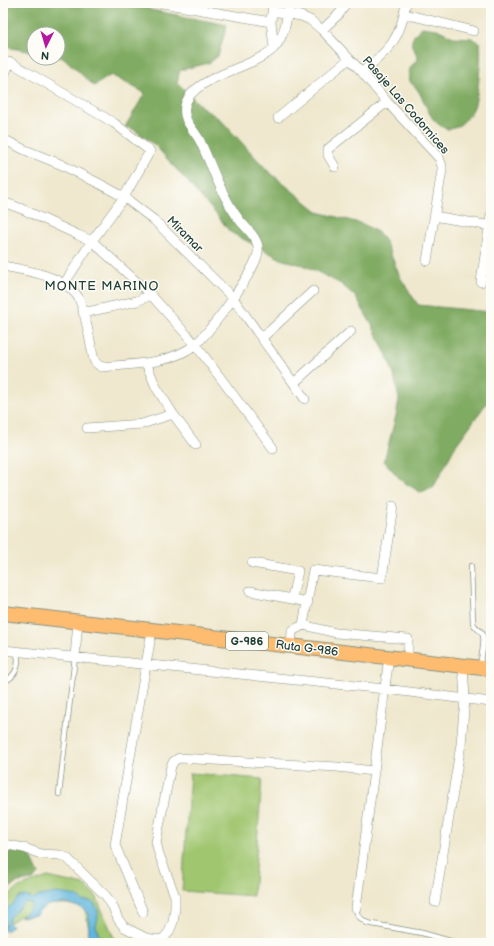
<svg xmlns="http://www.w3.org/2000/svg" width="494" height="946" font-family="'Balsamiq Sans',sans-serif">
<rect width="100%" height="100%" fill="#fdfcf7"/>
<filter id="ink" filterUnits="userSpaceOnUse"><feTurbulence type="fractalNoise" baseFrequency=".025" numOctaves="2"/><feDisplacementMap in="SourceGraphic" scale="8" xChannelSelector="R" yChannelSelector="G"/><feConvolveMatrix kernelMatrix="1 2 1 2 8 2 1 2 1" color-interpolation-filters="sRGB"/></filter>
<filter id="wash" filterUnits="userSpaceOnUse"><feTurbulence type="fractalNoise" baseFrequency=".012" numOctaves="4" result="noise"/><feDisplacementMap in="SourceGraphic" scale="16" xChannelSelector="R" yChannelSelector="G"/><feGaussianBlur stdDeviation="0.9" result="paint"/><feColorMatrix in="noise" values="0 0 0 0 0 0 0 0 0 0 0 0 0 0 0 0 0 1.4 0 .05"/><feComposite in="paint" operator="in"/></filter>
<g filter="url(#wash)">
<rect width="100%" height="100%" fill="#efe8ce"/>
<path fill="#a0c670" stroke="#608252" d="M190 773 262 779 253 896 182 891Z
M48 877 84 885 96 896 116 943H92L85 910 78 904H40L3 927V899L19 887Z"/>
<path fill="#80ab62" stroke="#50744b" d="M3 3H139L151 10 227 25 218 56 209 63 180 70 177 82 202 107 221 120 231 131 268 171 318 212 363 224 379 233 386 243 400 277 418 305 491 312V397L456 445 433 488 420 492 402 481 384 461 396 416 399 399 394 375 387 356 372 325 355 296 341 284 312 269 303 265 283 260 230 232 217 215 155 145 133 129 125 127 145 93 111 75 94 86 64 58 58 57V34H34V52L11 48 3 42Z
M422 27 437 29 453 37 472 38 480 43C482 54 478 97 474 107 470 116 459 130 447 129 444 128 439 125 437 123 428 116 424 98 417 89 413 85 409 82 409 77 407 69 414 64 418 58 417 53 414 51 412 46 410 39 417 31 422 27Z
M3 849 29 853 39 874 33 880 18 882 3 893Z"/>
<path fill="#5eb5db" stroke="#3e7988" d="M56 893C66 894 75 894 83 901H90L95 904C99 911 99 918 96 925L99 936 104 943H88L89 914 82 908 64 903 49 905 44 907 36 915 21 917 32 906 31 903 25 902 9 918V923L12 926 7 930 3 931 6 923 4 918 3 910 11 906 19 897 25 896 34 899 39 896Z"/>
</g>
<g filter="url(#ink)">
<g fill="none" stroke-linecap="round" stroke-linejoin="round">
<g stroke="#879281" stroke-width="6">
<path id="lane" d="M471 566 473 623C475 628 479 629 482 633 486 639 481 658 480 666
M3 682C16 677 21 664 16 651
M59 794 75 657
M356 908 358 916 367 923 422 933 457 943"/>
</g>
<g stroke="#879281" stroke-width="10">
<path id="street" d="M162 3 271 22
M273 3 271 22 274 48
M272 11 301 16 310 20 322 30 362 72 387 102 439 158 442 166V170L427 261
M405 14 474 31
M322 30 340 13 346 3
M362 72C389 50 401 39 406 3
M3 78 10 62 114 123 150 151 124 197 92 241 64 284
M278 118 349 59
M3 139 25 150 60 164 98 183 124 197 154 220 233 298 305 399
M335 167 328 155V149L387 102
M3 202 22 209 78 235 92 241 151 295 195 344 273 448
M434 216 491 226
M3 266C25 270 65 276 78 297 85 309 90 341 93 356L95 362 101 367C132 364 170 365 196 344 208 333 217 320 227 307 235 295 257 265 258 252 260 240 248 230 241 222 222 198 213 168 200 141 194 129 182 121 185 106 191 76 253 69 274 48 285 36 287 18 289 3
M481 282 491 215
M83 313 137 301 151 295
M262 338 313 291
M146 363 156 387 173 414 196 445
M294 383 351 331
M87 428 142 424 173 414
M252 563 298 571 292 598
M250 591 308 602
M303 625 336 633 408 639V660
M291 646 292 631 303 625 313 570 382 578 393 506
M3 650 385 689 491 702
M75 657 78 621
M3 844 24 848 41 854 60 855 67 858 106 896 113 907 118 919 124 927 146 938 158 940 164 938 169 932 173 922 175 908V896L159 854 156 842 171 766 174 761 179 758 337 767 374 771
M435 902 461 744 465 699 463 666
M356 908 389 657
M143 912 115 845 152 630"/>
</g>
<g stroke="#879281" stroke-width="16">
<path id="primary" d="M3 613 491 669"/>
</g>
<use href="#lane" stroke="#fff" stroke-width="4.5"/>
<use href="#street" stroke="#fff" stroke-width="9"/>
<use href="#primary" stroke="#febc70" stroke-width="14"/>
</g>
</g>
<g text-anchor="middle" stroke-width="3" stroke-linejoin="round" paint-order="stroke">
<rect fill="#fdfcf7" stroke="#62766e" stroke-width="1" x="226" y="632" width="42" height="18" rx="3"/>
<g font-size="11" font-weight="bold" fill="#1f3d34">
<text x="247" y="645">G-986</text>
</g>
<g font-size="12" fill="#1f3d34" stroke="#fdfcf7">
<text transform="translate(406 105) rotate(49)" y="4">Pasaje Las Codornices</text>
<text transform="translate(185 234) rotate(45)" y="4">Miramar</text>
<text transform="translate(307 648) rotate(7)" y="4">Ruta G-986</text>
</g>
<g font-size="13" letter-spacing="1" fill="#1f3d34" stroke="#fdfcf7">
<text x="102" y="290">MONTE MARINO</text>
</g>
</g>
<rect width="494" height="946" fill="none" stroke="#fdfcf7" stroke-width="16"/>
<g transform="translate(46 46) rotate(185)"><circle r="19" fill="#fdfcf7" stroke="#a4b0a9"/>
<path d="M0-3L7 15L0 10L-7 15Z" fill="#b5179e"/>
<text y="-6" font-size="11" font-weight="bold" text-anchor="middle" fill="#1f3d34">N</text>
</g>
</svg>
